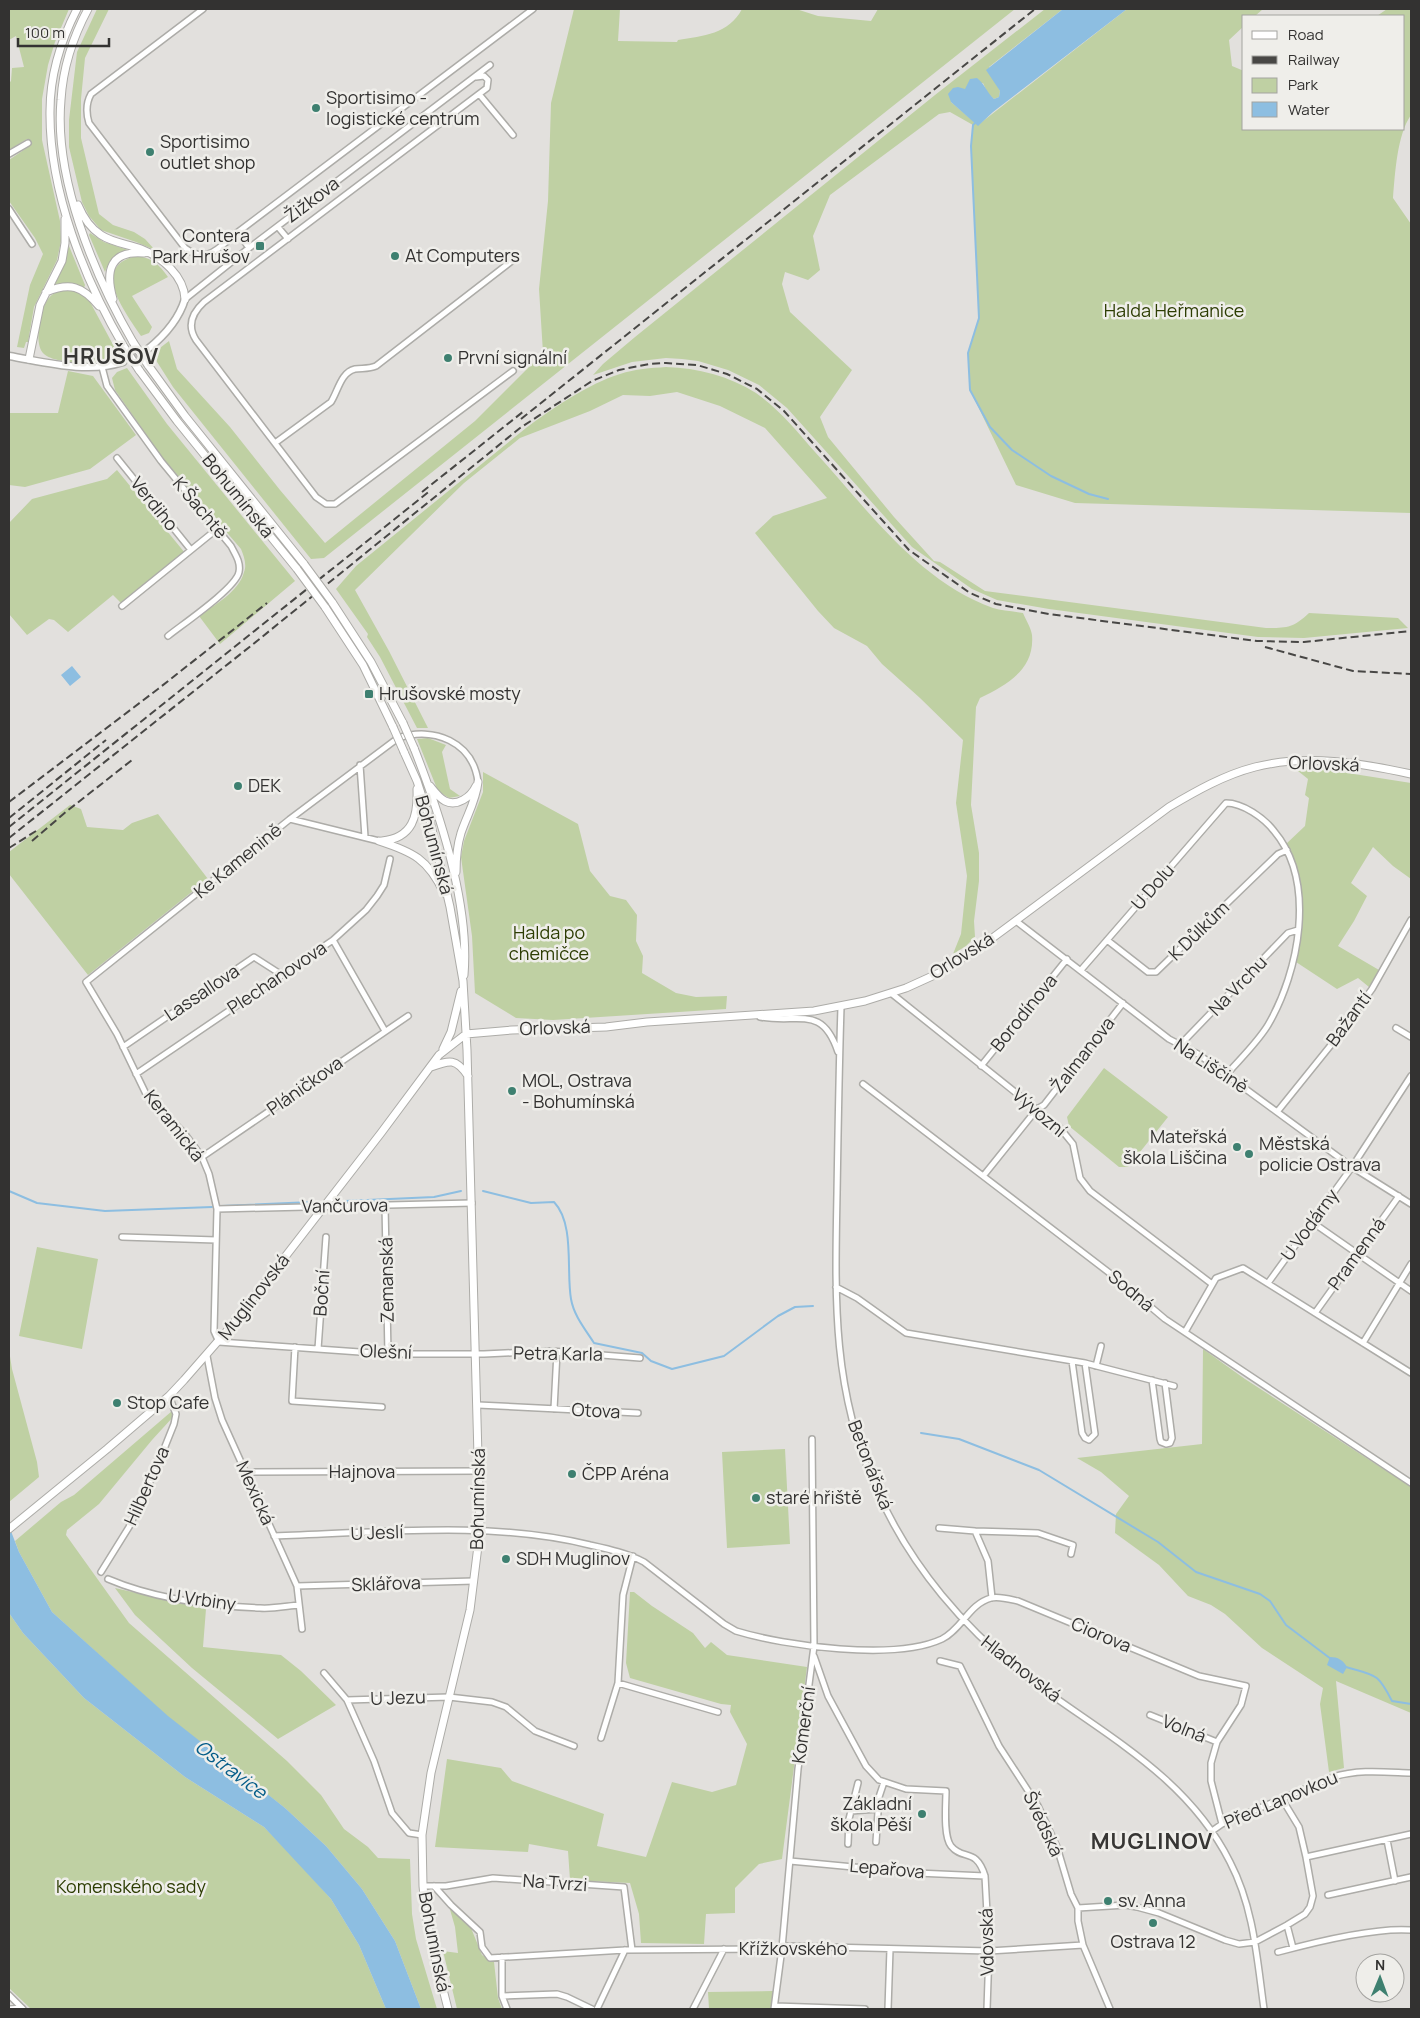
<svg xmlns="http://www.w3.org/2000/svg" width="1420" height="2018" font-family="Manrope,sans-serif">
<rect width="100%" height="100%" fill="#e2e0dd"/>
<path fill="#bfd0a3" d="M9 9H69L55 42 48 65 42 99V140L60 221 61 241 57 260 34 307 28 342H26L24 348 17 347 30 285 43 254 35 238 9 201V160L28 147 27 139 9 150V83L11 81 12 68 24 67 16 36 9 40Z
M97 9H109L85 58 81 99V138L99 214 113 225 134 232 145 239 155 250 136 242 101 230 89 216 82 202 69 147V120L77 52Z
M574 9H620L618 41 677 42 678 40C703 36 729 34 742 9H796L818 16 871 21 878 9H1015L324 558 311 559 173 387 152 354 169 341 177 369 230 427 280 490 325 543 475 421 543 353 539 289 548 201 551 103Z
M1045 9H1063L989 67 1000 91 999 97 994 99 988 94 983 83 965 90 951 102 978 125 1127 9H1263L1255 16H1244V26L1229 40 1232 66 1244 71V129H1404V16H1377L1387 9H1411V115C1397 135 1395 174 1393 198L1411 224V513L1075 503 1016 485 970 390 968 353 979 318 971 146 973 125 950 112 939 114 830 195 813 236 820 270 808 280 785 272 782 284 790 312 852 370 820 417 828 437 894 517 934 561 940 562 985 591 1266 628C1287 628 1293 628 1309 613L1398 618 1408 628 1304 638 1258 637 1049 609 997 600 972 589 912 547 787 408 759 385 728 370 698 361 682 359 666 358 632 362 593 375 603 364 635 337 935 95Z
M90 233 104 242 128 250C116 254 109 261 105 272L89 235Z
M69 246 85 285 84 288 67 283 53 286 64 262Z
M137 256C152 258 159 264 168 277L132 296 152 327 149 333 141 336C125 312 89 266 137 256Z
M64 289H71L81 293 89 300 118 354C116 355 114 358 112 359 100 365 54 364 44 354 33 345 40 310 48 299 52 294 57 291 64 289Z
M666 367C698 368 729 376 756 393 779 409 797 431 815 452 867 509 918 581 993 608 1002 611 1013 611 1023 613 1026 620 1031 628 1032 635 1035 670 1006 685 980 698L976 707 971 805 979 853V881L974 921 975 937 966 946 953 954 961 934 967 876 956 803 963 740 920 698 882 664 867 646 834 628 818 611 755 533 773 516 827 498 765 428 720 406 677 392 650 396 623 395 590 411 520 438 464 483 355 590 389 651 428 728H417L380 657 367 637 368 634 336 589 356 566 526 428C553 408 588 384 620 374 635 369 651 368 666 367Z
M127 368 167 424 295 581 220 644 199 616C214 605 239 592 244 572 247 565 244 556 241 549L162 457 115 390 112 378 117 372Z
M68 371 93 376 136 435 90 469 25 487 9 485V413H58Z
M117 470 185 553 121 603 113 595 68 632 54 620 49 619 27 635 9 614V523L32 499 107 479Z
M428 738 446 745 442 752 450 789 460 796 449 798 438 791 417 739Z
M1322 769 1411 783V879L1393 866 1373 847 1351 883 1367 896 1354 921 1338 946 1379 970 1369 987 1358 978 1337 989 1296 962C1301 922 1309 880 1286 844L1305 826 1309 798 1305 795 1308 779 1298 771Z
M483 772 578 824 590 871 610 896 626 900 637 915 636 941 643 956 642 973 676 993 696 997 727 996 726 1009 553 1020 516 1018 475 993 472 936 461 857 464 841 483 792Z
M70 805 81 809 87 827 123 830 132 823 158 814 208 879 88 975 9 874V852Z
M1104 1068 1168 1117 1128 1167H1119L1069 1126 1067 1117Z
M37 1247 98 1259 82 1349 19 1336Z
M1203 1349 1245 1379 1411 1487V1713L1336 1681 1344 1768 1329 1772 1320 1704 1323 1688 1262 1648 1225 1614 1211 1605 1188 1596 1159 1565 1115 1533 1116 1514 1129 1496 1101 1472 1077 1458 1202 1444Z
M9 1350 12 1369 37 1462 39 1477 9 1502Z
M172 1411 173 1417 152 1440 99 1504 67 1530 66 1535 129 1623 287 1761 321 1795 344 1829 368 1847 378 1858 410 1859 412 1914 416 1939 437 2009H421L395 1941 362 1889 326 1846 285 1808 168 1717 52 1612 19 1552 15 1541 61 1502 74 1495Z
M785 1449 790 1544 727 1548 722 1452Z
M115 1588 206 1609 203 1647 281 1655 301 1671 336 1705 278 1739 192 1668 135 1615Z
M630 1592H634L652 1606 693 1633 705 1648 711 1642 727 1655 807 1667 782 1859 759 1864 735 1888V1913L706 1914 704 1944 641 1943 639 1914 630 1883 570 1880 568 1851 529 1844 528 1852 435 1847 447 1759 501 1768 512 1781 604 1814 597 1846 646 1857 672 1782 712 1792 736 1785 747 1744 730 1712 731 1705 721 1704 630 1678 626 1663Z
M9 1613 23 1633 84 1698 185 1777 264 1827 299 1863 331 1899 359 1945 386 2009H31L9 1988Z
M449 1906 471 1928 482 1955 494 1962 498 1998 502 2009H457L443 1951 458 1953 455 1927Z
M773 1991 771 2009H709L708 1992Z"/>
<path fill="#8dbee1" d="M1063 9H1127L993 112 978 126 951 102 948 94 953 88 958 87 965 89 970 79 977 78C985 84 987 93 994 99L999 97 1000 91 986 70Z
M72 666 81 677 70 686 61 675Z
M9 1526 19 1552 52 1612 168 1716 285 1808 326 1846 362 1889 395 1941 421 2009H386L359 1945 331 1899 264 1827 185 1777 84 1698 23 1633 9 1613Z
M1330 1657C1338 1657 1343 1660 1347 1667L1343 1674 1327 1665Z"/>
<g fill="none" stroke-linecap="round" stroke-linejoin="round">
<path stroke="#8dbee1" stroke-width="2" d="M977 121 973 125 971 146 979 318 968 353 970 390 990 427 1012 450 1051 476 1089 494 1108 499
M9 1191 37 1203 105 1211 212 1207
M483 1191 531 1203 554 1202C575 1224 566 1271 571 1299 574 1316 585 1329 594 1343L642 1353 651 1361 672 1369 724 1356 778 1316 795 1307 813 1306
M345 1201 434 1197 461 1191
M222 1206 312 1202
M921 1433 959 1439 1039 1470 1158 1542 1196 1572 1260 1594 1270 1601 1286 1625 1331 1659
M1346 1667C1376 1676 1377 1672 1392 1701L1411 1704"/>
<path stroke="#bfbdbb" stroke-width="6" stroke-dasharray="6 3" stroke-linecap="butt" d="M123 362 148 349"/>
<g stroke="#adaca8" stroke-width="8">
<path id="minor" d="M203 9 91 94C86 103 86 113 89 123L185 248C208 265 219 247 238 232L249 248
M476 77 484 76 488 80 487 88 479 94
M513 135 479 94 204 302C192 313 187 326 196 340L316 497 326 504H335L513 371
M9 154 28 143
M9 209 32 244
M278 227 288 239
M238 232 533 9
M185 299 249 248 490 65
M102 367 107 386 161 461 231 546C235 554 241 562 239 572 236 588 183 624 168 636
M275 443 331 402C338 391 341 372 355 369 363 368 369 369 376 366L513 260
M117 458 191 550
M122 606 217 529
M360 765 365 837
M478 782C473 742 434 726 398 738L290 819 86 982 117 1034 146 1094 184 1133 202 1157 209 1174 217 1209 214 1331 219 1342 388 1354H484L551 1351 640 1358
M290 819 379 841
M1016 921 1169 1039 1198 1054 1352 1167 1411 1204
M333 940 385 1031
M1107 940 1148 972H1156L1278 854 1287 850
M1081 970 1226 803C1243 803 1264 818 1274 831 1317 882 1299 972 1268 1025 1257 1043 1240 1059 1226 1075
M891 993 1060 1128 1073 1144 1080 1178 1090 1191 1212 1284
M841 1007C839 1069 838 1132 837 1194 835 1298 832 1389 875 1486 909 1565 966 1632 1035 1683 1108 1737 1188 1778 1230 1862 1254 1908 1257 1959 1264 2009
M760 1017C799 1024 822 1004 838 1052
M1396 1028 1411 1037
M1180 1045 1288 933 1298 930
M123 1047 254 957 282 975
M981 1066 1067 959
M136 1074 333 940 366 910 377 896 384 885 390 859
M863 1084 1120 1281 1165 1319 1411 1483
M1277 1112 1335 1040 1372 989 1411 920
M202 1157 408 1016
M984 1175 1037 1109 1044 1105 1123 1003
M385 1205 388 1354
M217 1209 472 1203
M1312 1222 1411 1291
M122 1237 216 1240
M1268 1283 1352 1167 1411 1076
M836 1287 857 1298 906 1333 1085 1363 1174 1386
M1315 1313 1399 1196
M1185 1332 1216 1278 1243 1268 1411 1373
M1363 1343 1411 1264
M295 1347 292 1401 382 1407
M318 1349 326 1237
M207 1356 215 1398 222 1420 297 1586 302 1629
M1072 1361 1082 1433 1085 1438 1089 1440 1095 1434 1085 1363
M1096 1366 1101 1346
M1152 1380 1160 1439 1161 1442 1166 1444 1170 1443 1172 1438 1165 1383
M478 1405 638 1413
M554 1409 557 1352
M245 1472 480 1471
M939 1528 975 1531 988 1561 992 1598
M975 1531 1038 1533 1073 1545 1071 1554
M274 1536C376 1533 490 1520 590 1545 608 1549 627 1553 644 1562L724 1624 736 1631C785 1646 895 1661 942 1639 962 1629 969 1604 991 1598 999 1596 1009 1599 1018 1601L1199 1676 1246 1686 1241 1705 1217 1742 1211 1763V1781L1222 1824
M101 1572 129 1527 156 1469 174 1424 176 1414 169 1396
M108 1579C155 1599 210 1606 260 1608 273 1609 287 1606 299 1605
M297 1586 474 1581
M814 1656 828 1696 866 1766 879 1780 906 1789 946 1791C946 1804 943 1836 951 1846 963 1861 976 1847 985 1876L989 1951 987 2009
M940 1661 960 1666 999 1746 1038 1806 1057 1847 1071 1894 1078 1908V1921L1083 1945 1110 2009
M324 1673 347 1700 374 1761 392 1813 409 1833 422 1835
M618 1683 718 1712
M347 1700 449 1697 492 1702 506 1707 535 1731 574 1746
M1150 1715 1217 1742
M601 1738 618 1683 623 1595 633 1556
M851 1811 878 1809
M1212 1831 1222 1824 1333 1777C1359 1769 1384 1772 1411 1773
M1387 1840 1395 1881
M876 1842 879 1797 884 1782
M848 1844 849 1819 858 1783
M1306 1857 1411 1834
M790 1861 917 1873 985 1876
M423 1886H446L493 1878 624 1887 632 1950
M434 1886 451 1905 480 1932 482 1947 490 1958 625 1950 777 1949 788 1946 989 1951 1083 1945
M1328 1895 1411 1877
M1078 1908 1126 1905 1137 1907 1159 1913 1225 1940 1239 1944 1255 1942 1287 1925 1305 1914 1310 1907 1313 1896 1306 1857 1299 1827 1282 1799
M1287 1925 1293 1948
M1278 1952C1315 1942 1374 1927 1411 1930
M502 1957V1996L507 2009
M9 1995 23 2009
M502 1996 557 1994 567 1997 592 2009
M775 2006 865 2009
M9 2009 22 2008
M597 2009 625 1950
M693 2009 724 1949
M774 2009 782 1948 798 1769 814 1646 812 1439
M888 2009 890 1949"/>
</g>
<g stroke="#adaca8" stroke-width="9">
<path id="tertiary" d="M148 349C164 336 179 319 185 299
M9 356C45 362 87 374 123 362"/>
</g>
<g stroke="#adaca8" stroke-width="9">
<path id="secondary" d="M77 9C61 40 50 75 50 111 49 191 84 279 124 347
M88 9C73 37 63 67 61 100 54 178 94 275 133 342
M78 205C83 217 90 228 101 235 113 243 128 244 141 249 162 257 184 276 185 299
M46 292C70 282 82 286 99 306
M113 299C105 271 110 250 144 253
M29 359 40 305 62 261 65 243V219
M148 365 185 416 304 564
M139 370 177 421 297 569
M332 602 371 662 403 723
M325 607 363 665 393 727
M414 748C440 814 470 904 464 975
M404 752 417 781 430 821 450 907 463 981 467 1050 480 1530 470 1610 431 1773 422 1835 423 1886 426 1915 432 1946 448 2009
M430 786C434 791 439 798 445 801 457 807 471 797 476 786
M379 841C413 852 428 859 444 893
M382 841C413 838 418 816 417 789
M456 872C456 859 457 846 461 833 467 815 476 801 478 782
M443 1049 451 1032 461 991
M431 1067C450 1060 456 1058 468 1076
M9 1529 107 1449 169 1396 184 1380 233 1324 381 1133 439 1055 466 1034 512 1030 606 1027 647 1022 814 1011 865 1001 906 988 939 973 983 945 1169 807C1196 791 1224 775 1255 767 1307 754 1361 763 1411 774"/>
</g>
<use href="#minor" stroke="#fff" stroke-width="5"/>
<use href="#tertiary" stroke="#fff" stroke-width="6"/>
<use href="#secondary" stroke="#fff" stroke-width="7"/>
<path stroke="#484745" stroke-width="2" stroke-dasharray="8 4" stroke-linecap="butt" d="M521 419 1035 9
M422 492 524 411
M1265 647 1353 671 1411 674
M9 802 158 689 267 603
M9 818 106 740
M9 827 431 490
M9 838 257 641 520 428 592 381 619 370 649 364 666 363 697 365 727 374 757 389 784 411 909 550 970 593 996 604 1049 614 1257 641 1304 642 1411 631
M32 841 67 811 132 760
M9 848 36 831"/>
<g stroke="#adaca8" stroke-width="9" stroke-linecap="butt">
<path id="secondary-bridge" d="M133 342 148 365
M124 347 139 370
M304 564 332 602
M297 569 325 607
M403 723 414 748
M393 727 404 752"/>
</g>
<use href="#secondary-bridge" stroke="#fff" stroke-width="7"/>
</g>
<g fill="#3e8070" stroke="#efeeea" stroke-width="2">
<circle cx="316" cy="108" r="5"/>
<circle cx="150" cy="152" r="5"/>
<rect x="255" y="241" width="10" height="10" rx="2.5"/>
<circle cx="395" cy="256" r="5"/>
<circle cx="448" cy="358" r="5"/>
<rect x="364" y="689" width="10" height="10" rx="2.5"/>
<circle cx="238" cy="786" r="5"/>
<circle cx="512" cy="1091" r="5"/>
<circle cx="1237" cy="1147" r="5"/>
<circle cx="1249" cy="1154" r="5"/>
<circle cx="117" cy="1403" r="5"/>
<circle cx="572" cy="1474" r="5"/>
<circle cx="756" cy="1498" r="5"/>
<circle cx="506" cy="1559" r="5"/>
<circle cx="922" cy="1814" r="5"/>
<circle cx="1108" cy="1901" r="5"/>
<circle cx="1153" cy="1923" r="5"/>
</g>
<g text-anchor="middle" stroke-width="5" stroke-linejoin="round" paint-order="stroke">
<g font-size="18" fill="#333231" stroke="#efeeea" text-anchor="start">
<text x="326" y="104">Sportisimo -<tspan x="326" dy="21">logistické centrum</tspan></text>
<text x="160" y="148">Sportisimo<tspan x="160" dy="21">outlet shop</tspan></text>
<text x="250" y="242" text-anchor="end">Contera<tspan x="250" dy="21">Park Hrušov</tspan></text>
<text x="405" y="262">At Computers</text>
<text x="458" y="364">První signální</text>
<text x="379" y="700">Hrušovské mosty</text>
<text x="248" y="792">DEK</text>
<text x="522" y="1087">MOL, Ostrava<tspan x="522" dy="21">- Bohumínská</tspan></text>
<text x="1227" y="1143" text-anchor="end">Mateřská<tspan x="1227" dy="21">škola Liščina</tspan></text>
<text x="1259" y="1150">Městská<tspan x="1259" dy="21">policie Ostrava</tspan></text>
<text x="127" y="1409">Stop Cafe</text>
<text x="582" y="1480">ČPP Aréna</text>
<text x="766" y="1504">staré hřiště</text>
<text x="516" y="1565">SDH Muglinov</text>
<text x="912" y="1810" text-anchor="end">Základní<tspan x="912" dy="21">škola Pěší</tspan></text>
<text x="1118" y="1907">sv. Anna</text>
<text x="1153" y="1948" text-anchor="middle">Ostrava 12</text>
</g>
<g font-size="18" fill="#333231" stroke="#efeeea">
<text transform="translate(312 200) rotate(-37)" y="6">Žižkova</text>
<text transform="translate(238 496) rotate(51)" y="6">Bohumínská</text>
<text transform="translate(154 504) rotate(51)" y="6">Verdiho</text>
<text transform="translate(200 508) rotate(50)" y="6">K Šachtě</text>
<text transform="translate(1324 764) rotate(2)" y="6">Orlovská</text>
<text transform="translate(434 845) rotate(75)" y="6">Bohumínská</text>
<text transform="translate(238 861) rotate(-39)" y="6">Ke Kamenině</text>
<text transform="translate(1153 887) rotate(-49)" y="6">U Dolu</text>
<text transform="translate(1199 931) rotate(-44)" y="6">K Důlkům</text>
<text transform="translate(962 956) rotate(-32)" y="6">Orlovská</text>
<text transform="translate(277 978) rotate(-34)" y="6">Plechanovova</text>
<text transform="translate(1238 986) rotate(-46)" y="6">Na Vrchu</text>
<text transform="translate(202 993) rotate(-34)" y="6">Lassallova</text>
<text transform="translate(1024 1013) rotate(-51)" y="6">Borodínova</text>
<text transform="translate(1349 1019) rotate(-54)" y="6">Bažantí</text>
<text transform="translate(555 1028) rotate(-2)" y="6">Orlovská</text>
<text transform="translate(1083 1055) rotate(-52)" y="6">Žalmanova</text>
<text transform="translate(1211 1066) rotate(33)" y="6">Na Liščině</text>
<text transform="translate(305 1086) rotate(-35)" y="6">Pláničkova</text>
<text transform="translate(1039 1113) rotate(40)" y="6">Vývozní</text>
<text transform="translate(174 1126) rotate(52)" y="6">Keramická</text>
<text transform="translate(345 1206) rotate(-1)" y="6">Vančurova</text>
<text transform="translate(1310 1225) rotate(-54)" y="6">U Vodárny</text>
<text transform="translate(1357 1254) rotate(-54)" y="6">Pramenná</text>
<text transform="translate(387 1280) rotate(-91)" y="6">Zemanská</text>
<text transform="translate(1131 1291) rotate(40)" y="6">Sodná</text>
<text transform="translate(322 1293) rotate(-86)" y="6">Boční</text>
<text transform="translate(254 1297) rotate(-52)" y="6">Muglinovská</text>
<text transform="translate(386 1352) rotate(2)" y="6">Olešní</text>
<text transform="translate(558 1354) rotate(1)" y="6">Petra Karla</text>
<text transform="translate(596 1411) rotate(3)" y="6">Otova</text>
<text transform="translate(870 1465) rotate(69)" y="6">Betonářská</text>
<text x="362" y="1478">Hajnova</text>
<text transform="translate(147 1486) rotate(-66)" y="6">Hilbertova</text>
<text transform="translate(255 1493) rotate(66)" y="6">Mexická</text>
<text transform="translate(478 1499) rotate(-89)" y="6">Bohumínská</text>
<text transform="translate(377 1533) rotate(-2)" y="6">U Jeslí</text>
<text transform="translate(386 1584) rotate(-2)" y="6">Sklářova</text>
<text transform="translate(202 1600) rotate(8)" y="6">U Vrbiny</text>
<text transform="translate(1101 1635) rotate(23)" y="6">Ciorova</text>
<text transform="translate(1021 1669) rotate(38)" y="6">Hladnovská</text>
<text transform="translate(398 1698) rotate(-2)" y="6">U Jezu</text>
<text transform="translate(804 1725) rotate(-82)" y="6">Komerční</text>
<text transform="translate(1184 1729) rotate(22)" y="6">Volná</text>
<text transform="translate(1281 1800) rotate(-23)" y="6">Před Lanovkou</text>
<text transform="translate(1043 1824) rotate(65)" y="6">Švédská</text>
<text transform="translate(887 1869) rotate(5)" y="6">Lepařova</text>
<text transform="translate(555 1883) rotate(4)" y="6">Na Tvrzi</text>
<text transform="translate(434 1942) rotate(79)" y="6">Bohumínská</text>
<text transform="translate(987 1942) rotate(-91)" y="6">Vdovská</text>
<text x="793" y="1955">Křížkovského</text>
</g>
<g font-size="18" fill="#2d3d03" stroke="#efeeea">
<text x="1174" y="317">Halda Heřmanice</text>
<text x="549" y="939">Halda po<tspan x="549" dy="21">chemičce</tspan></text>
<text x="131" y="1893">Komenského sady</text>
</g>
<g font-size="19" font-style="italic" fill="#055d89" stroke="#efeeea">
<text transform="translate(231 1769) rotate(37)" y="7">Ostravice</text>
</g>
<g font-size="22" font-weight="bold" letter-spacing="1" fill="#373634" stroke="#efeeea">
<text x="111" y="364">HRUŠOV</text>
<text x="1152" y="1849">MUGLINOV</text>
</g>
</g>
<rect width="1420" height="2018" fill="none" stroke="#333231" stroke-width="20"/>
<rect x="1242" y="15" width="162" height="115" fill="#efeeea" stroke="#a4a3a0"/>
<rect x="1252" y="31" width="25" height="8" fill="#ffffff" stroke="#a4a3a0"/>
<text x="1288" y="40" font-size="15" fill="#333231">Road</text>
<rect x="1252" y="56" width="25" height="8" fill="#484745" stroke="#a4a3a0"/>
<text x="1288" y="65" font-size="15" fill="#333231">Railway</text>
<rect x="1252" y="78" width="25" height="15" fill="#bfd0a3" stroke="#a4a3a0"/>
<text x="1288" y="90" font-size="15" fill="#333231">Park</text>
<rect x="1252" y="102" width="25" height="15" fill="#8dbee1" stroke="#a4a3a0"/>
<text x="1288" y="115" font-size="15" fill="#333231">Water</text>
<g transform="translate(1380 1978) rotate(1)"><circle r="24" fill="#efeeea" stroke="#a4a3a0"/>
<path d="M0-4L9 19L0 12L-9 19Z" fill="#3e8070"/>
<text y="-8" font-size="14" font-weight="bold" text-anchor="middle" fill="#333231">N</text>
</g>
<path d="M18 38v8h91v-8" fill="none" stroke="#333231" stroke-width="2.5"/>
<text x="25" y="38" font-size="15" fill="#333231" stroke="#efeeea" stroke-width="4" paint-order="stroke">100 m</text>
</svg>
